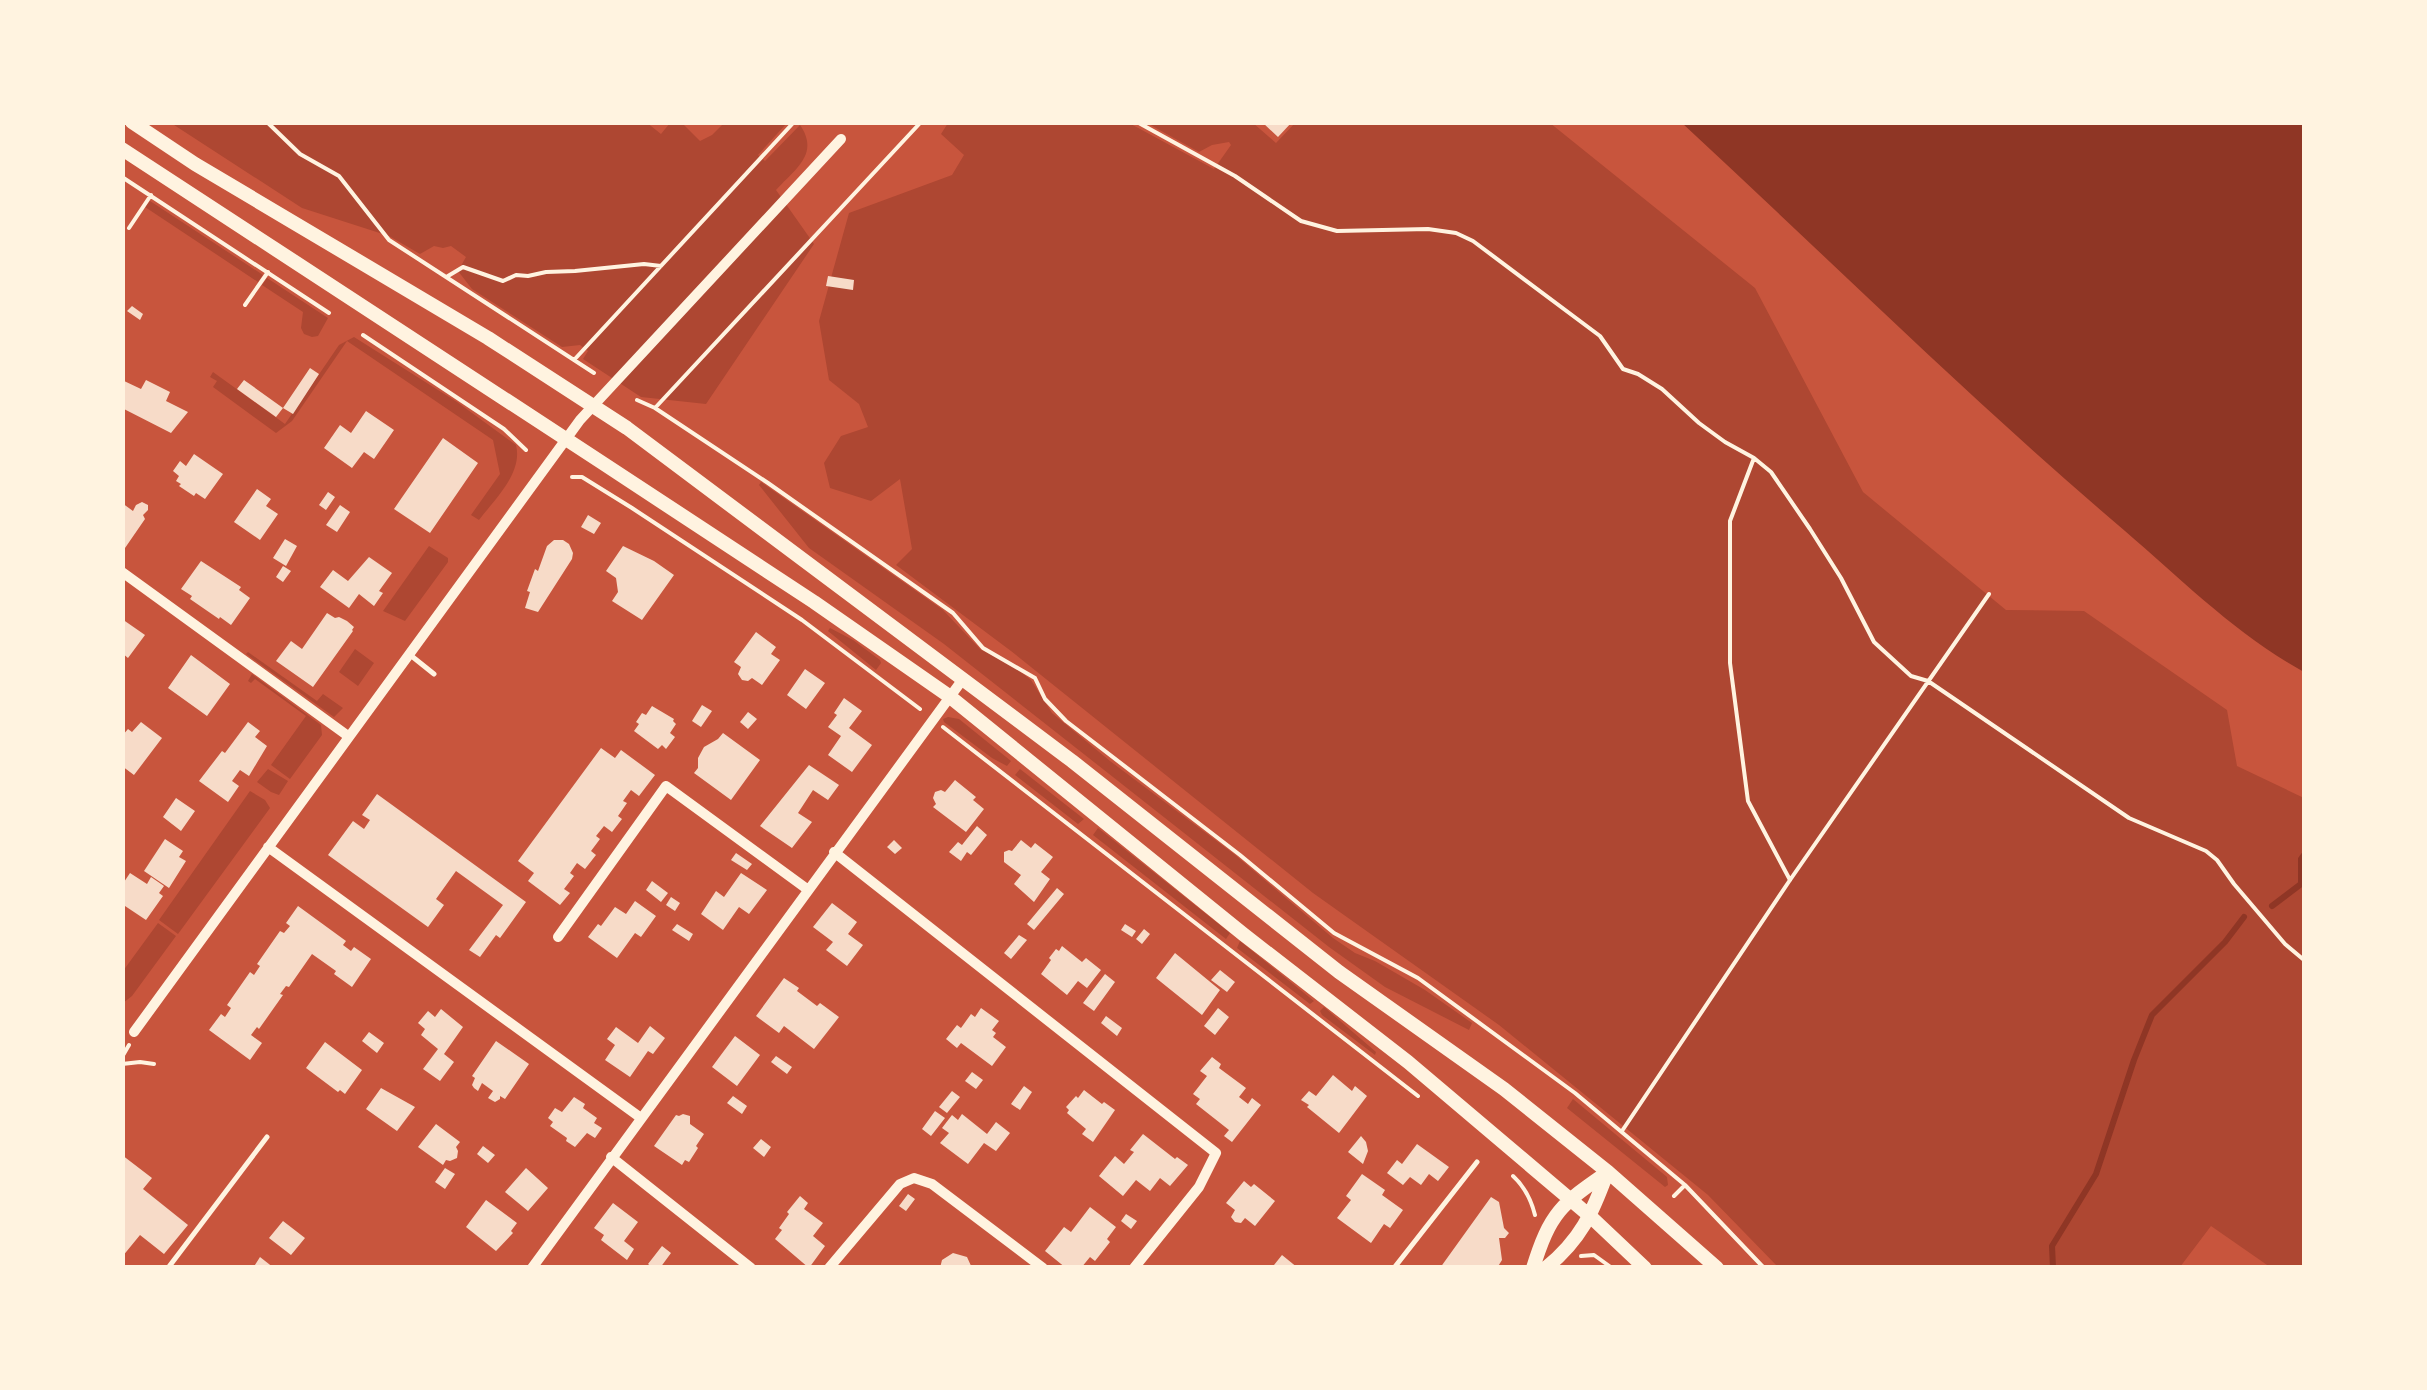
<svg xmlns="http://www.w3.org/2000/svg" width="2427" height="1390" font-family="'Nunito Sans',sans-serif">
<rect width="100%" height="100%" fill="#c8553d"/>
<path fill="#ae4732" d="M646 122 661 134 670 123 681 122 700 141 712 135 724 123H760L766 125 770 123H787L758 155 765 161 800 125C820 154 795 169 776 190L814 244 706 404 641 397 583 359 588 351 580 345 562 347 472 289 458 271 466 257 451 246 443 248 434 246 420 254 389 236 302 208 171 123Z
M948 123H1129L1214 169 1231 145 1229 142 1212 145 1199 152 1147 123H1253L1276 143 1295 123H1550L1755 288 1863 492 2006 610 2084 611 2227 710 2237 766 2304 798V1267H2270L2211 1226 2180 1267H1778L1708 1195 1499 1025 1313 893 1011 651 896 565 912 549 900 479 871 501 830 488 824 463 841 436 868 427 859 404 829 380 819 321 849 213 952 175 964 155 941 134Z
M150 201 263 275 258 282 145 207Z
M267 278 328 318 318 336 312 337 304 334 301 328 303 312 262 285Z
M354 337 457 402 516 445C523 473 495 499 479 520L471 515 500 474 493 440 347 341 292 421 276 433 213 387 217 381 210 377 213 372 285 424 339 345Z
M761 482 943 610 980 649 1013 666 1031 680 1052 713 1110 761 1234 854 1333 938 1355 953 1375 961 1425 990 1472 1023 1469 1030 1385 987 1329 947 944 644 809 548 759 485Z
M429 546 448 558V562L405 621 383 611Z
M830 628 853 640 880 660 881 663 876 670 828 631Z
M355 649 374 663 358 686 339 672Z
M248 652 317 701 323 694 343 708 334 717 246 654Z
M252 674 321 725 322 735 290 779 271 765 306 716 255 679 251 683 248 681Z
M948 717 959 719 1011 761 1007 766 992 758 944 722 943 719Z
M268 769 288 781 279 795 271 792 257 782Z
M1020 769 1084 819 1078 824 1015 775Z
M250 791 265 800 270 808 178 934 159 920Z
M1098 828 1230 933 1226 939 1093 835Z
M158 923 176 936 132 996 123 1003V971Z
M1240 941 1314 1001 1310 1004 1237 948Z
M1324 1007 1376 1052 1375 1055 1322 1015 1320 1011Z
M1573 1099 1667 1177 1668 1185 1665 1187 1567 1108Z"/>
<path fill="#8f3625" d="M1682 123H2304V672C2237 635 2183 581 2125 531 1972 401 1829 259 1682 123Z"/>
<g fill="none" stroke-linecap="round" stroke-linejoin="round">
<path stroke="#8f3625" stroke-width="6" d="M2272 906 2301 884V859L2304 855
M2053 1268 2052 1246 2096 1174 2134 1060 2152 1015 2225 942 2244 917"/>
</g>
<path fill="#f7dbc8" d="M1262 122H1292L1278 137Z
M828 276 854 280 853 290 826 286Z
M132 306 143 314 140 320 127 311Z
M310 368 319 374 293 414 283 408Z
M122 380 141 389 146 380 170 392 166 401 188 412 171 433 122 408Z
M244 380 283 408 276 417 237 389Z
M366 411 394 430 374 459 364 452 352 468 324 448 340 425 351 433Z
M443 438 478 463 430 533 394 509Z
M194 454 223 474 205 499 196 493 194 496 179 486 181 484 176 481 179 476 173 471 180 461 186 466Z
M257 489 271 499 266 506 278 514 260 540 234 522Z
M328 492 335 497 326 510 319 505Z
M142 502 148 505V510L143 515 145 519 125 548 122 546V503L133 511 136 505Z
M340 505 350 512 337 532 326 525Z
M588 515 601 523 594 534 581 527Z
M285 539 297 546 286 566 273 558Z
M554 540H563L569 544 573 553 572 559 538 612 525 608 530 592 527 591 535 569 538 571 547 546Z
M623 546 654 561 674 575 642 620 612 601 618 592 616 578 606 571Z
M369 557 392 573 379 591 383 593 374 606 359 594 349 608 320 587 333 570 348 581Z
M201 561 241 587 239 590 250 598 231 625 220 617 219 619 190 599 192 596 181 589Z
M283 566 291 571 283 582 276 577Z
M327 613 335 618 339 617 347 621 354 627 352 630 353 631 313 687 276 661 291 641 302 649Z
M122 619 145 635 128 658 122 653Z
M756 632 776 647 771 654 780 660 762 685 752 678 748 681 742 680 738 674 741 667 734 662Z
M191 655 230 684 207 716 168 688Z
M805 669 825 683 806 709 787 695Z
M844 698 862 711 849 728 872 745 852 772 828 755 841 736 828 727 837 715 834 713Z
M702 705 712 711 701 727 692 721Z
M652 706 674 719 673 721 676 724 670 733 675 737 666 749 662 745 658 749 634 731 639 724 636 722 642 713 646 715Z
M748 712 757 719 748 729 740 722Z
M141 722 162 738 134 775 122 766V736L128 729 132 732Z
M248 722 260 731 255 737 267 746 249 776 240 770 232 781 239 786 228 802 199 781 222 751 225 753Z
M723 733 760 760 731 800 694 773 698 768V758L704 747 718 739Z
M601 748 615 758 621 750 655 775 639 796 631 790 623 801 627 803 618 816 622 819 612 832 604 826 596 836 600 839 591 851 596 855 585 869 577 863 570 873 574 876 564 889 570 893 560 905 528 881 534 873 518 861Z
M809 765 839 785 828 800 813 790 798 813 812 822 792 848 760 826Z
M955 780 976 797 973 800 984 809 966 832 933 807 936 804 933 798 935 792 941 790 945 792Z
M377 794 526 902 500 938 496 935 480 957 469 950 503 905 456 871 436 899 444 905 428 927 328 855 353 821 364 829 370 820 362 815Z
M176 798 195 811 181 831 163 817Z
M977 826 987 835 971 855 967 852 961 861 949 852 958 842 962 845Z
M165 839 183 851 179 857 186 861 169 888 144 871Z
M894 840 902 848 895 854 887 847Z
M1021 840 1031 848 1035 843 1053 857 1041 872 1050 879 1034 902 1014 884 1021 875 1004 862V852L1009 850 1012 851Z
M736 853 752 864 747 870 731 860Z
M130 873 147 884 151 877 164 886 159 893 163 896 146 920 122 904V885Z
M741 873 767 890 749 914 739 907 723 930 701 914 716 891 724 897Z
M652 881 668 893 661 902 646 890Z
M1057 888 1064 894 1034 930 1027 924Z
M671 897 680 903 675 911 666 905Z
M635 901 656 916 641 937 635 933 617 958 588 937 598 924 601 926 615 907 626 914Z
M832 903 857 922 848 934 863 945 847 966 826 950 833 942 813 927Z
M298 906 346 941 343 945 351 951 354 947 371 959 352 987 334 974 336 971 312 954 289 987 286 986 280 994 283 995 259 1029 257 1027 251 1035 262 1043 250 1060 209 1030 221 1014 225 1017 231 1008 227 1005 250 972 254 975 260 966 257 964 280 931 284 933 290 926 286 923Z
M677 924 693 934 689 941 672 930Z
M1125 924 1136 931 1132 937 1121 930Z
M1144 929 1150 934 1142 944 1136 939Z
M1019 935 1027 940 1011 959 1004 953Z
M1062 946 1082 962 1086 958 1101 970 1087 988 1078 981 1067 995 1041 974 1051 960 1049 958 1056 949 1059 951Z
M1175 953 1220 990 1202 1015 1156 978Z
M1220 970 1235 982 1227 992 1211 980Z
M1105 974 1115 982 1094 1011 1083 1003Z
M784 978 799 988 797 991 817 1006 820 1003 839 1017 814 1049 784 1026 779 1033 756 1016Z
M981 1008 999 1021 992 1030 996 1033 993 1037 1006 1047 992 1066 961 1043 957 1048 946 1039 957 1025 961 1028 971 1014 975 1017Z
M1218 1008 1229 1017 1215 1035 1204 1026Z
M441 1009 463 1027 444 1054 454 1062 440 1081 423 1069 438 1049 421 1035 425 1029 418 1023 428 1011 435 1017Z
M1106 1016 1122 1028 1117 1036 1101 1023Z
M650 1026 665 1038 653 1054 648 1051 630 1077 605 1060 615 1045 607 1039 616 1027 638 1043Z
M369 1032 384 1043 377 1053 362 1041Z
M735 1036 760 1055 737 1086 712 1067Z
M496 1041 529 1064 505 1099 500 1096V1099L495 1102 488 1098 493 1091 482 1083 478 1091 474 1088 472 1085 475 1078 472 1076Z
M325 1042 362 1070 345 1094 340 1090 338 1092 306 1068Z
M776 1056 792 1067 787 1074 771 1062Z
M1212 1057 1221 1064 1219 1068 1246 1088 1239 1097 1248 1104 1252 1098 1261 1105 1232 1142 1224 1136 1229 1130 1196 1104 1200 1099 1193 1094 1207 1076 1200 1071Z
M972 1072 983 1080 976 1089 965 1081Z
M1333 1075 1352 1091 1355 1086 1367 1096 1339 1133 1307 1107 1309 1105 1301 1100 1309 1091 1316 1096Z
M1024 1086 1032 1092 1020 1110 1011 1104Z
M381 1088 415 1107 397 1131 366 1109Z
M1084 1090 1102 1104 1104 1102 1115 1110 1093 1142 1082 1134 1086 1129 1067 1113 1069 1110 1066 1107 1076 1096 1078 1098Z
M952 1091 960 1097 947 1113 939 1107Z
M733 1096 747 1106 742 1114 727 1103Z
M574 1097 585 1104 583 1108 597 1118 594 1123 602 1128 595 1138 587 1133 575 1147 566 1141 567 1138 550 1126 553 1122 548 1118 555 1108 562 1112Z
M935 1111 945 1118 931 1136 922 1129Z
M683 1114 690 1116V1124L704 1134 696 1146 698 1148 689 1162 685 1160 682 1165 654 1146 676 1115 679 1116Z
M962 1114 987 1134 996 1122 1010 1133 996 1151 984 1143 968 1164 940 1143 949 1133 942 1128 952 1115 958 1120Z
M436 1124 460 1142 456 1147 458 1151 457 1158 450 1161 446 1160 443 1165 418 1147Z
M1143 1134 1175 1159 1177 1157 1188 1165 1170 1186 1160 1178 1150 1191 1136 1180 1123 1196 1099 1176 1115 1156 1124 1164 1134 1152 1130 1150Z
M1361 1136 1366 1142 1368 1151 1363 1164 1348 1152Z
M761 1139 771 1147 764 1157 753 1148Z
M1417 1144 1449 1167 1438 1181 1429 1174 1421 1185 1410 1177 1403 1185 1387 1173 1397 1160 1402 1164Z
M483 1146 495 1155 488 1163 477 1154Z
M122 1155 152 1178 143 1189 188 1225 164 1254 140 1235 122 1257Z
M445 1168 455 1174 445 1189 435 1182Z
M526 1168 548 1188 528 1211 505 1192Z
M1362 1174 1385 1190 1382 1195 1403 1210 1390 1228 1384 1224 1371 1243 1337 1218 1351 1200 1346 1196Z
M1244 1181 1251 1187 1254 1184 1275 1201 1255 1226 1245 1218 1241 1223 1235 1222 1231 1217 1235 1210 1226 1203Z
M908 1194 915 1199 906 1211 899 1206Z
M800 1196 808 1203 804 1209 823 1223 813 1236 825 1246 809 1268 775 1239 782 1230 779 1228 789 1214 787 1212Z
M1491 1197 1499 1202 1504 1228 1509 1233 1505 1238H1499L1502 1260 1497 1268H1440Z
M486 1200 517 1223 511 1231 513 1233 496 1251 466 1227Z
M613 1203 638 1222 624 1241 634 1249 627 1260 601 1240 604 1235 594 1228Z
M1090 1207 1116 1227 1107 1239 1110 1242 1095 1261 1090 1257 1081 1268H1066L1045 1251 1064 1227 1071 1232Z
M1126 1214 1137 1221 1131 1229 1121 1221Z
M283 1221 305 1238 291 1255 269 1238Z
M662 1246 671 1253 660 1268H653L648 1264Z
M953 1253 967 1257 972 1268H940L942 1260Z
M1282 1255 1298 1268H1277L1274 1265Z
M260 1257 274 1268H253Z"/>
<g fill="none" stroke-linecap="round" stroke-linejoin="round">
<path stroke="#fff3e0" stroke-width="4" d="M267 122 300 154 339 176 389 240 594 373
M1137 122 1235 176 1301 221 1337 231 1428 229 1456 233 1473 241 1600 336 1623 369 1638 374 1662 389 1699 423 1725 442 1754 458 1771 472 1810 529 1841 578 1874 642 1911 676 1928 681 2129 818 2206 851 2217 860 2234 884 2285 944 2304 960
M122 177 329 313
M129 228 151 195
M448 276 463 267 503 281 516 275 528 276 546 272 575 271 644 264 661 266
M245 305 268 272
M363 335 504 429 526 450
M574 360 794 122
M637 400 655 408 768 483 953 613 983 648 1035 678 1045 699 1066 721 1240 855 1334 933 1418 978 1575 1093 1685 1185 1764 1268
M655 408 921 122
M1754 458 1730 521V663L1748 801 1790 880
M572 477H582L632 508 802 620 920 709
M943 727 1418 1096
M122 1057 129 1045
M122 1064 140 1062 154 1064
M1622 1131 1790 880 1989 594
M1513 1176C1525 1187 1531 1199 1535 1215
M1674 1196 1685 1185
M1581 1256 1594 1255 1612 1268"/>
<path stroke="#fff3e0" stroke-width="5" d="M409 654 434 674
M168 1268 267 1137
M1394 1268 1477 1162"/>
<path stroke="#fff3e0" stroke-width="10" d="M122 572 348 736
M268 847 641 1118
M834 852 1216 1153 1199 1187 1134 1268
M558 937 666 786 807 889
M134 1032 580 420 841 139
M611 1157 751 1268
M532 1268 963 679
M829 1268 900 1184 914 1178 932 1184 1043 1268"/>
<path stroke="#fff3e0" stroke-width="14" d="M132 122 195 164 488 338 627 428 1072 761 1339 972 1504 1089 1608 1172 1717 1268
M122 149 601 462 814 602 949 696 1243 934 1408 1062 1591 1217 1645 1268
M1533 1268C1550 1213 1561 1204 1608 1172
M1546 1268C1581 1239 1592 1214 1607 1173"/>
</g>
<rect width="2427" height="1390" fill="none" stroke="#fff3e0" stroke-width="250"/>
</svg>
